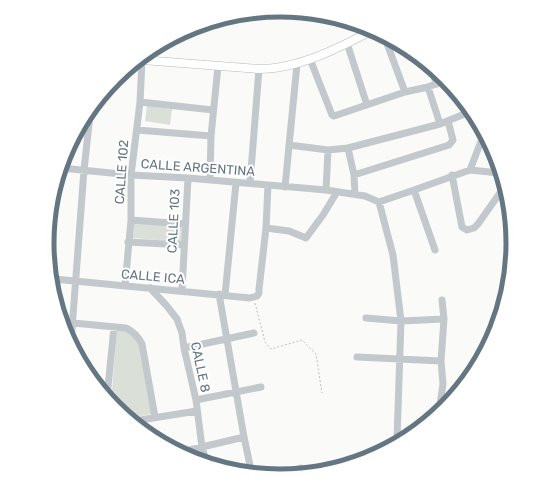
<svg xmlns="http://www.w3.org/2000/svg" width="559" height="486" font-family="Rubik,sans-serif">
<rect width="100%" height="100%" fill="#fafaf8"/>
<path fill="#dadfd7" d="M147 106 172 109 170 125 145 121Z
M134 222 182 226 181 242 133 238Z
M117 329C124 331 132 332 136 338 144 349 149 398 152 414L130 418 115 408 111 402Z"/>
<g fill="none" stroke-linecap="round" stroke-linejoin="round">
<g stroke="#b5babe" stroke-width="9">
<path id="major" d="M142 60 259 69C298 69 339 48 373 30"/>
</g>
<path stroke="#bbbfc2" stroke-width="1" stroke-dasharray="2 2" stroke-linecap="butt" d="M255 303 265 342 271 349 302 340 316 354 322 393"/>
<path stroke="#c3c8cc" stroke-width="7" d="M385 38 405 92
M347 43 367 105
M310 59 332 115 334 116 405 92 428 87 446 80
M431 70 437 84
M428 87 440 124
M140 102 213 110
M137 130 211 136
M289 145 328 150 348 148
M61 168 131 175 188 178 326 190 365 196 379 202 414 190 470 170 499 173
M470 170 483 136
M354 175 449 145 453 140 448 121
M452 175 462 227 467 230 474 228 478 224 502 190
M210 180 211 136 218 66
M250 183 259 69
M285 187 297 64
M326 190 328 150
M414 190 435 250
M355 194 354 175 348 148 440 124 467 113
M379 202 393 255 401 321 397 439
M131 220 185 224
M266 228 289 231 306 238 323 215 337 192
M128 242 184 245
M54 279 250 298 257 296 259 293V289L266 228 268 185
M125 286 131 220V175L140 102 142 60
M150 288 166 305 177 319 182 333 184 348 196 400 202 447 206 461
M182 290 188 178
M219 294 244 437 251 470
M225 295 236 183
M366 318 401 321 444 319
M73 323 126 328C134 332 138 336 142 344L155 417
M71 342 84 170 90 115
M184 348 254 333
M357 357 441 361
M107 397 114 327
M196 400 261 387
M439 411 443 384 441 361 444 319 442 300
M134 421 197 411
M181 452 244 437
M277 476 301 468"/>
<use href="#major" stroke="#fff" stroke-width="8"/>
</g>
<g text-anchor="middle" stroke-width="4" stroke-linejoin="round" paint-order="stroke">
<g font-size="13" fill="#657683" stroke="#fff">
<text transform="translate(198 167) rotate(4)" y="5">CALLE ARGENTINA</text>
<text transform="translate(121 172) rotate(-86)" y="5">CALLE 102</text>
<text transform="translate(173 221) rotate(-87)" y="5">CALLE 103</text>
<text transform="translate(153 276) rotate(5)" y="5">CALLE ICA</text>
<text transform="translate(201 367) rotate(78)" y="5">CALLE 8</text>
</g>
</g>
<path d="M0 0H559V486H0ZM54 243a226 226 0 1 1 452 0a226 226 0 1 1-452 0Z" fill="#fff" fill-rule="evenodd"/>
<path fill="none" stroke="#657683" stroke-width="5" d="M54 243a226 226 0 1 1 452 0a226 226 0 1 1-452 0Z"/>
</svg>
